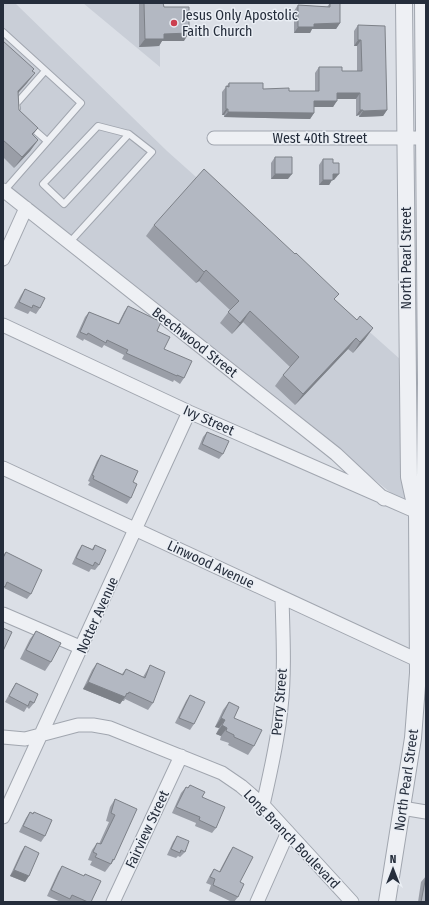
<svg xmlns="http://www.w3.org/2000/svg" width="429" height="905" font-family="'Fira Sans Condensed',sans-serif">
<rect width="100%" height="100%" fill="#dbdfe6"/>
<path fill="#c9ced7" d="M3 3H15L167 151 401 360 405 504 3 184Z
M83 3H160V67Z"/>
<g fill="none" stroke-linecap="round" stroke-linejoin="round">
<g stroke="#a1a6af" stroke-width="8">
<path id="service" d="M3 32 81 103 4 191
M17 108 16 104 45 71
M30 126 47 141
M69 243 152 152 129 134 64 204 43 184 98 126 129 134"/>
</g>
<g stroke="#a1a6af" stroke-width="15">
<path id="minor" d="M214 138H426
M3 190 336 454 384 499
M3 259 26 208
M3 325 189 412 417 512
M3 468 426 664
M3 614 82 648
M3 737 25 739 78 725H93L110 728 222 773 241 786 263 805 352 902
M263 805C270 773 278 741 281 708 285 672 283 635 282 598
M402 808 426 812
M3 817 189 412
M113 902 181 756
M257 902 288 832"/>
</g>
<g stroke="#a1a6af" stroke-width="18">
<path id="tertiary" d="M404 3 409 477 416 509
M387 902 413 738 418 673 417 512 425 477 426 383 423 3"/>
</g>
<use href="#service" stroke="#eef0f4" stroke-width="6"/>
<use href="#minor" stroke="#eef0f4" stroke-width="13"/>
<use href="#tertiary" stroke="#eef0f4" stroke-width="16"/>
</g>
<path fill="#9a9ea7" d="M139 3H163L164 7 184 41H162L159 46 139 47Z
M330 3H340V23L336 29H312L310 33H294V11L298 5 327 7Z
M358 25 387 110 383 116 359 117V115L356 116V99H337L333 107H314V113L310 119 224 117V115H222V92L229 83 263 89 289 91H315V73L319 67 342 71H357V46H354V31Z
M3 41 33 71 27 83 18 93 19 110 38 128 33 135 38 140 30 151 14 168 3 157Z
M275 157 288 179H271V163Z
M323 159 333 163 334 180H332L329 185H319V165Z
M154 225 335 300 357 320 373 328 365 339 353 353 348 349 295 405 275 386 283 375 290 367 243 322 232 334 220 323 230 310 199 281 196 283 146 236Z
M25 289 40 308 36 314 30 311 28 314 14 308 21 295Z
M128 306 157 331 164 349 184 378 180 384 174 380 173 382 122 359 124 355 104 345 102 348 84 339 83 341 76 337 85 317 89 312 118 324 124 312Z
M207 432 223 454 219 459 198 449 203 437Z
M101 455 133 482 131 498 127 504 88 485 90 482 88 481 97 461Z
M82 545 92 549 95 545 99 565 95 570 91 569 89 572 72 564 78 551Z
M6 552 31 594 27 599 4 588 3 590V555Z
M36 631 51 662 45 671 20 659 30 639Z
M97 663 122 674 126 669 143 677 146 672 150 665 153 703 148 710 125 699 124 701H122L120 704 83 689 92 670Z
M16 683 34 703 29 709 27 707 24 712 5 702 12 689Z
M190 695 194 724 190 730 175 723 186 701Z
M229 702 234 718 254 746 248 755 228 745 229 743 220 740 221 736 216 734 219 728 215 727 223 710Z
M190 785 202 797 216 828 212 833 195 826 196 823 172 813 181 793 186 787 188 788Z
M115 799 114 860 105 872 90 865 92 861 88 860 92 850 97 843 99 844 109 822 106 821 110 807Z
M30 812 33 813 34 812 45 836 41 842 19 832 26 818Z
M177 836 185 852 180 857 178 856 176 858 167 855 173 842Z
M25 846 29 876 25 882 10 876 21 852Z
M233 847 240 882 238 897 234 902H232L209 891 211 885 206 883 210 875 214 869 219 872 229 853Z
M62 866 91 902H71L68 901 67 902H61L47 896 58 872Z
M426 876V902H418L421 882Z"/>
<path fill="#7d8188" d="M340 23 336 29H312L310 33H294L298 27 314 24Z
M189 33 184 41H162L159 46 139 47 145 39 164 34Z
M358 40H361L357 46H354Z
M35 73 27 83 11 101 18 91Z
M337 93H360L356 99H333Z
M314 101H337L333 107H310Z
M226 109H228L224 115H222Z
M360 110H363L359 115 356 116Z
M387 110 383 116 359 117 363 111Z
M228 112 314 113 310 119 224 117Z
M38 140 30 151 14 168 22 157Z
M275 174H292L288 179H271Z
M333 174H339L334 180H332L329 185H319L323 180Z
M206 270 199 281 196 283 204 272Z
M250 311 243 322 232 334 240 323Z
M373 328 365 339 353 353 360 342Z
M356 338 348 349 295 405 303 394Z
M88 682 125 697 120 704 83 689Z
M221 718 225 720 219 728 215 727Z
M222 725 227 728 221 736 216 734Z
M14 870 29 876 25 882 10 876Z"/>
<path fill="#b3b8c2" stroke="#7d8188" d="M144 3H163L164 7H189V33L164 34V39H145Z
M330 3H340V23L314 24V27H298V5L330 7Z
M358 25 385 26 387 110 363 111V110H360V93H337V101H314V113L228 112V109H226V86L229 87V83H263V89L289 88V91H319V67H342V71H362L361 40H358Z
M3 41 34 69 32 71 35 73 18 91 19 110 38 128 32 134 38 140 22 157 3 140Z
M275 157H292V174H275Z
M323 159H333V163H339V174H333V180H323Z
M204 169 295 254 296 253 339 294 334 299 357 320 360 316 373 328 360 342 356 338 303 394 283 375 299 357 250 311 240 323 228 312 239 301 206 270 204 272 154 225Z
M25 289 45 298 40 308 33 305 32 308 19 302Z
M128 306 153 318 161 322 157 331 170 337 164 349 192 361 184 378 177 375V376L126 353 128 350 107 340 106 343 88 333 87 335 80 332 89 312 119 324Z
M207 432 229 441 223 454 202 444Z
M101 455 138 471 133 482 137 484 131 498 93 479 94 476 92 475Z
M82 545 93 550 95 545 106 550 99 565 95 562 93 566 76 558Z
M6 552 42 570 31 594 7 582 5 587 3 585V558Z
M3 628 12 632 3 651Z
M36 631 61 643 51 662 26 650Z
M97 663 123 675 126 669 145 678 150 665 165 672 153 703 129 692 128 694 127 693 125 697 88 682Z
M16 683 38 694 34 703 30 701 28 706 9 696Z
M190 695 205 702 194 724 179 718Z
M229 702 239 707 234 718 262 730 254 746 234 737V735L226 731 227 728 222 725 225 720 221 718Z
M190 785 205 792 202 797 225 807 216 828 199 820 200 817 176 807 186 787 188 788Z
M115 799 137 809 114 860 113 859 111 864 95 857 97 854 93 852 97 843 101 844 115 815 111 813Z
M30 812 33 814 34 812 52 820 45 836 23 826Z
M177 836 189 841 185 852 181 850 180 853 171 849Z
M25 846 39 853 29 876 14 870Z
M233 847 253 857 240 882 244 884 238 897 213 885 215 879 210 877 214 869 220 872Z
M62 866 84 876 85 874 101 881 91 902H88L72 895 70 899 51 890Z
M426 876V902H421Z"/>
<circle fill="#cc3f4f" stroke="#eaeef4" stroke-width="1.5" cx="174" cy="23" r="4"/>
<g text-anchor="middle" stroke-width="3" stroke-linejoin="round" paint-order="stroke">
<g font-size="14" fill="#252d3b" stroke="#eaeef4" text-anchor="start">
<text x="182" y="20">Jesus Only Apostolic<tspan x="182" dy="16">Faith Church</tspan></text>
</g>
<g font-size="14" fill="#252d3b" stroke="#eaeef4">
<text x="320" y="143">West 40th Street</text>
<text transform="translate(406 258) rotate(-90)" y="5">North Pearl Street</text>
<text transform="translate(195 342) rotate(38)" y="5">Beechwood Street</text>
<text transform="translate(209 420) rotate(24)" y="5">Ivy Street</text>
<text transform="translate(211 564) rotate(25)" y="5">Linwood Avenue</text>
<text transform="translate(97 615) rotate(-66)" y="5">Notter Avenue</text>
<text transform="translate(279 702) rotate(-85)" y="5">Perry Street</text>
<text transform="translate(406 780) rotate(-82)" y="5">North Pearl Street</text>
<text transform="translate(147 829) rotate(-65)" y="5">Fairview Street</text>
<text transform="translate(292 839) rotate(46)" y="5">Long Branch Boulevard</text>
</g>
</g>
<rect width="429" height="905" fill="none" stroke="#252d3b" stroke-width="8"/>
<g transform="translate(393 869)" stroke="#eaeef4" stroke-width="3" paint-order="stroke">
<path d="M0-3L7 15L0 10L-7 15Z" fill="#252d3b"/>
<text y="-6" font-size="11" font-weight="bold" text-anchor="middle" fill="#252d3b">N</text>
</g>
</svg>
